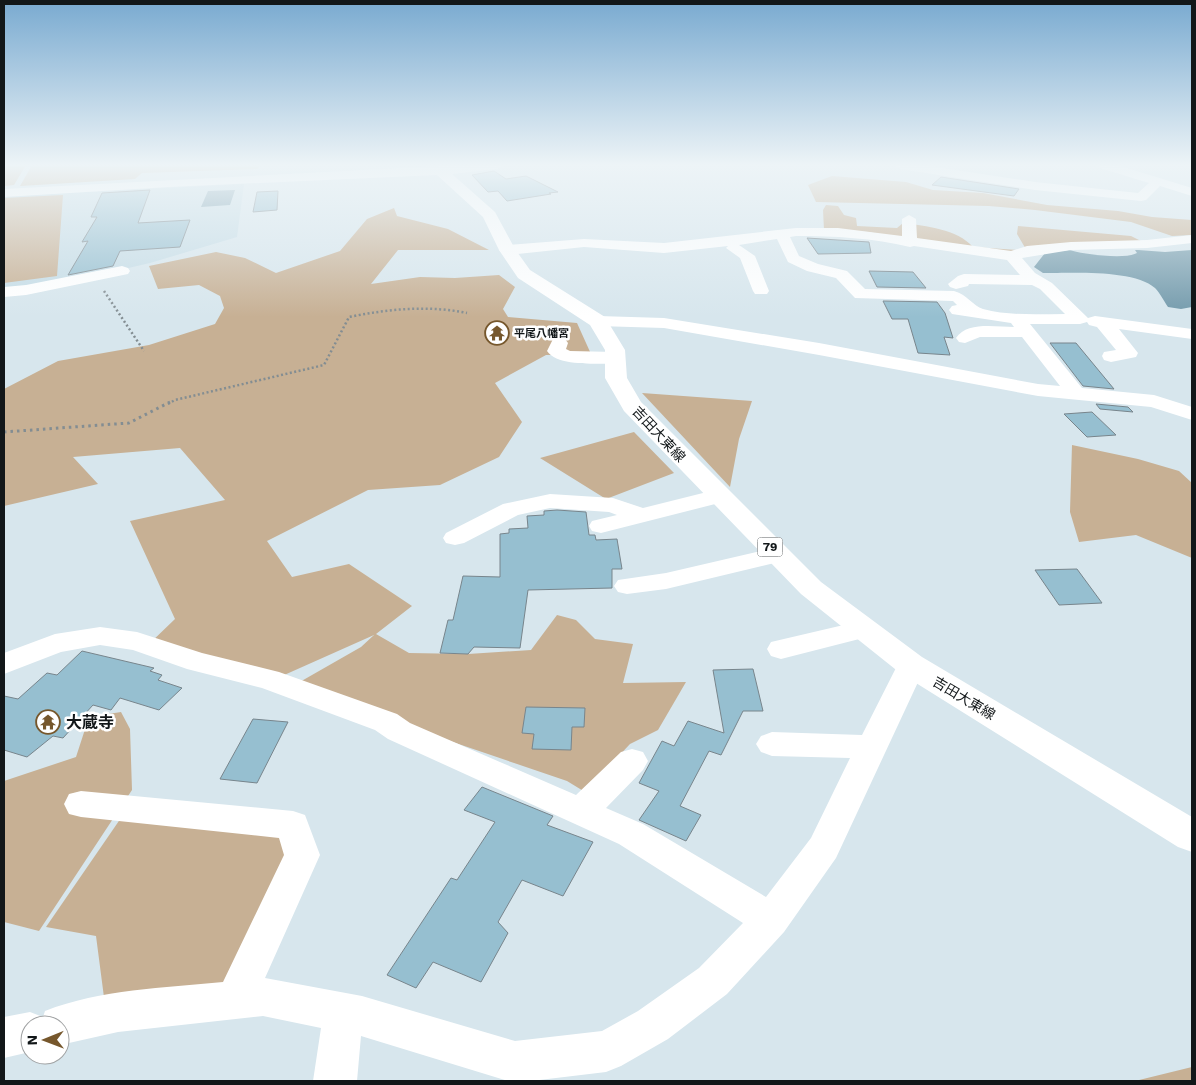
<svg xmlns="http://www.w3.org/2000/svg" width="1196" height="1085" font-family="'Work Sans','Noto Sans JP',sans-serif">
<rect width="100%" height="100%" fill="#d7e6ed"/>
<path fill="#c5dce6" d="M244 184 237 237 150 263 55 285 4 289V196Z"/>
<path fill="#c7b094" d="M26 165 14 185 4 186V166Z
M32 165H260L258 169 142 173 135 179 20 186Z
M832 176 906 182 933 190 983 193 1047 205 1118 211 1152 217 1192 220V235L1172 236 1131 222 1035 210 989 206 816 202 808 185Z
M63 195 57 276 4 283V198Z
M826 205 838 206 844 215 856 218 857 226 897 228 903 223C926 226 957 229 973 247L1018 250 1003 253 917 241 868 232 824 230 823 210Z
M394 208 397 216 448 229 489 250H398L371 284 420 277 455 278 499 275 515 287 503 309 508 317 577 323 591 354 546 355 495 383 522 422 499 457 440 485 368 490 267 541 292 577 349 564 412 606 376 634 409 653 468 654 531 650 557 615 576 620 595 639 633 644 623 683 686 682 658 730 630 744 585 792 567 781 291 687 361 647 374 635 273 680 148 645 175 619 130 521 225 500 180 448 73 457 98 484 4 506V389L58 361 149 345 215 324 224 308 220 296 199 285 158 289 149 266 216 252 245 258 276 273 340 251 367 219Z
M1018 226 1131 236 1143 242 1027 251 1017 234Z
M642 393 752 401 739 439 730 487Z
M634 432 674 473 606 499 540 458Z
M1072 445 1138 459 1179 471 1192 483V558L1136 535 1079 542 1070 512Z
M121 712 130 729 132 790 39 931 4 922V781L76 757 89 717Z
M123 815 298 836 239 988 105 1005 96 936 46 927Z
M1192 1067V1081H1135Z"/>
<path fill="#739aab" d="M235 190 230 205 201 207 208 191Z
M1069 250C1082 254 1125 260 1137 253L1135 250H1138L1165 252 1192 250V307L1181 309 1168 307C1164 301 1160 293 1155 288 1134 269 1070 273 1043 273L1034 267 1045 253Z"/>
<path fill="#96bfd0" stroke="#78858c" d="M494 171 506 179 526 176 558 192 549 193 551 194 507 201 498 191 488 192 472 175Z
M941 177 1019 189 1014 196 932 185Z
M150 190 138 223 190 220 180 247 120 251 113 266 68 275 88 241 82 242 97 217H91L102 193Z
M278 191 277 210 253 212 257 192Z
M807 238 869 242 871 253 818 254Z
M869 271 913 272 926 288 877 287Z
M883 301 937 302 945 313 953 338 944 337 950 355 918 353 908 319H892Z
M1050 343H1076L1114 389 1083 386Z
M1096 404 1128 407 1133 412 1100 409Z
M1092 412 1116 435 1087 437 1064 414Z
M557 510 586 512 589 535H595L596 540 617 539 622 569H612V588L528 590 520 648 474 647 468 654 440 653 448 620H453L463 576 500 577V534L509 533V529L528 528 527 516 544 515V511Z
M1077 569 1102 603 1059 605 1035 570Z
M82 651 154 668 150 671 162 675 158 680 182 688 159 710 120 698 111 710 93 705 63 738 53 736 27 757 4 750V696L18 699 47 673 57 675Z
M753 669 763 711H743L721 755 709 751 680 806 701 815 686 841 639 820 659 791 639 783 662 741 674 746 688 721 724 733 713 670Z
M526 707 585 708 584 727H572L571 750 532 749 534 734 522 733Z
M253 719 288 722 257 783 220 779Z
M482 787 553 816 547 825 593 842 563 896 522 880 498 922 508 933 481 982 433 962 416 988 387 975 451 878 457 880 495 822 464 810Z"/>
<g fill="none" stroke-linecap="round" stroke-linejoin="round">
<path stroke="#838d92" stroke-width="2.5" stroke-dasharray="2 2.5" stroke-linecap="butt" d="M104 291 144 351
M168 404 175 400 324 365 349 317C389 309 427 305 467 313"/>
<path stroke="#838d92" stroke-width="3" stroke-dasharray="2.5 4" stroke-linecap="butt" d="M4 432 129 423 170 402"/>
<path fill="#fff" fill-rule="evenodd" d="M894 165H923L1035 182 1138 193 1149 183 1100 168 1098 165H1117L1192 188V196L1160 186 1146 200 1141 201 1035 190 900 169Z
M909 215 916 219 917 238 1011 251 1027 246 1071 242 1147 240 1192 235V243L1147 248 1071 250 1022 258 1035 273 1052 283 1088 318 1095 316 1192 329V339L1119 329 1138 353 1136 357 1111 362 1104 360 1102 356 1104 352 1116 350 1097 327 1089 325 1087 322 1080 324H1030L1082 388 1154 395 1192 407V420L1151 407 1038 396 819 355 664 328 598 326 592 325 589 321 592 317 598 316 664 318 819 343 1038 384 1060 386 1022 337H980L965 343 959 342 956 338C967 321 996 327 1014 327L1011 323 952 314 949 310 952 306 957 305 953 301 855 298 836 278 807 271 788 262 777 239 739 245 755 256 769 291 767 294H755L753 291 740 258 726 248 728 246 664 253 584 247 507 255 502 253 499 250 502 247 507 245 584 239 664 243 796 228H838L902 236V219ZM796 236C835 236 873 238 910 247L914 246 1007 260 1020 275 964 274 958 276 948 284 950 287 956 289 968 286 969 284 1032 285 1040 289 1065 314C1038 314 1009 316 983 309 973 306 968 295 954 291L865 289 847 271 818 264 799 256 790 237Z
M122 266 128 268 130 271 128 274 26 295 4 297V287L26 285Z
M559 338 565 339 568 343 566 349 570 351 615 352 622 354 624 358 622 362 615 364C597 363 558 367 547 351L553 339Z
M719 489 727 491 731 496 727 501 601 533 592 531 589 526 592 521 617 515 609 512 550 508 518 515 464 543 455 545 446 543 443 538 446 533 503 504 550 494 613 498 643 508Z
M778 547 787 550 791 555 787 560 666 589 627 594 618 592 614 586 618 580 666 573Z
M865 620 875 623 879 629 875 635 781 659 771 656 767 649 771 642Z
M100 627 137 632 202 653 279 672 397 714 410 723 576 795 621 752 632 749 643 752 648 761 643 770 606 808 643 824 766 897 811 838 850 758 772 756 761 752 756 744 761 736 772 732 862 735 901 658 911 655 921 658 926 665 836 858 784 932 727 994 668 1039 621 1066 606 1072 531 1081H508L361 1036 357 1081H313L321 1028 263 1016 118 1032 60 1045V1025H30V1052L4 1058V1017L30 1012 43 1017 45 1011C101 989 164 988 223 982L284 855 279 838 81 817 69 814 64 804 69 794 81 791 293 811 305 815 320 855 265 978 362 996 515 1041 602 1031 638 1011 699 968 743 923 619 844 388 739 375 730 262 688 187 669 133 650 100 645 61 652 4 674V653L55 634Z"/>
<path fill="#fff" fill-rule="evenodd" d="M459 165H504L497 169 452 174 495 212 515 249 530 270 605 317 625 350 627 378 641 402 821 582 922 657 1192 817V852L1178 847 900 673 801 594 624 411 605 378V350L590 325 518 278 499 250 483 217 437 175 168 187 4 197V189Z"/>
</g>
<linearGradient id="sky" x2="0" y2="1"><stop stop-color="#79aad0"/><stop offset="0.52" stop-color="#edf4f7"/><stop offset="1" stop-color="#edf4f7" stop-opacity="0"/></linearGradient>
<rect width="1196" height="317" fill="url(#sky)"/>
<defs>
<g id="temple-ring" transform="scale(1.25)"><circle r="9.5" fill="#fff" stroke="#76572c" stroke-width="1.5"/><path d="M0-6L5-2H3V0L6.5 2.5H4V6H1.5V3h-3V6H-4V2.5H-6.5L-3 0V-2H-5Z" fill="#76572c"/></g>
</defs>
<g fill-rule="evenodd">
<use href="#temple-ring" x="497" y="333"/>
<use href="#temple-ring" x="48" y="722"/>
</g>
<g text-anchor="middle" stroke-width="5" stroke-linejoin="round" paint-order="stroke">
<g font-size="11" font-weight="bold" fill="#121719" stroke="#fff" text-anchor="start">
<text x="514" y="337">平尾八幡宮</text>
</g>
<rect fill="#fff" stroke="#595d5e" stroke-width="1" x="757.5" y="537.5" width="25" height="19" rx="4"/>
<g font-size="12" font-weight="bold" fill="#121719">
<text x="770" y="551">79</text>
</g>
<g font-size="14" fill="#121719" stroke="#fff">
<text transform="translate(659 434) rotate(47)" y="5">吉田大東線</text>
<text transform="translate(964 698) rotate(31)" y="5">吉田大東線</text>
</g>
<g font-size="16" font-weight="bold" fill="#121719" stroke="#fff" text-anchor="start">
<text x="66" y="728">大蔵寺</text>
</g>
</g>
<rect width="1196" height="1085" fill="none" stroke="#121719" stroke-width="10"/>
<g transform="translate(45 1040) rotate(269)"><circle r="24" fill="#ffffff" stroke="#a0a2a3"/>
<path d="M0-4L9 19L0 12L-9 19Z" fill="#76572c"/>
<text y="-8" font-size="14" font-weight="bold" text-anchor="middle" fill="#121719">N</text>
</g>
</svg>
